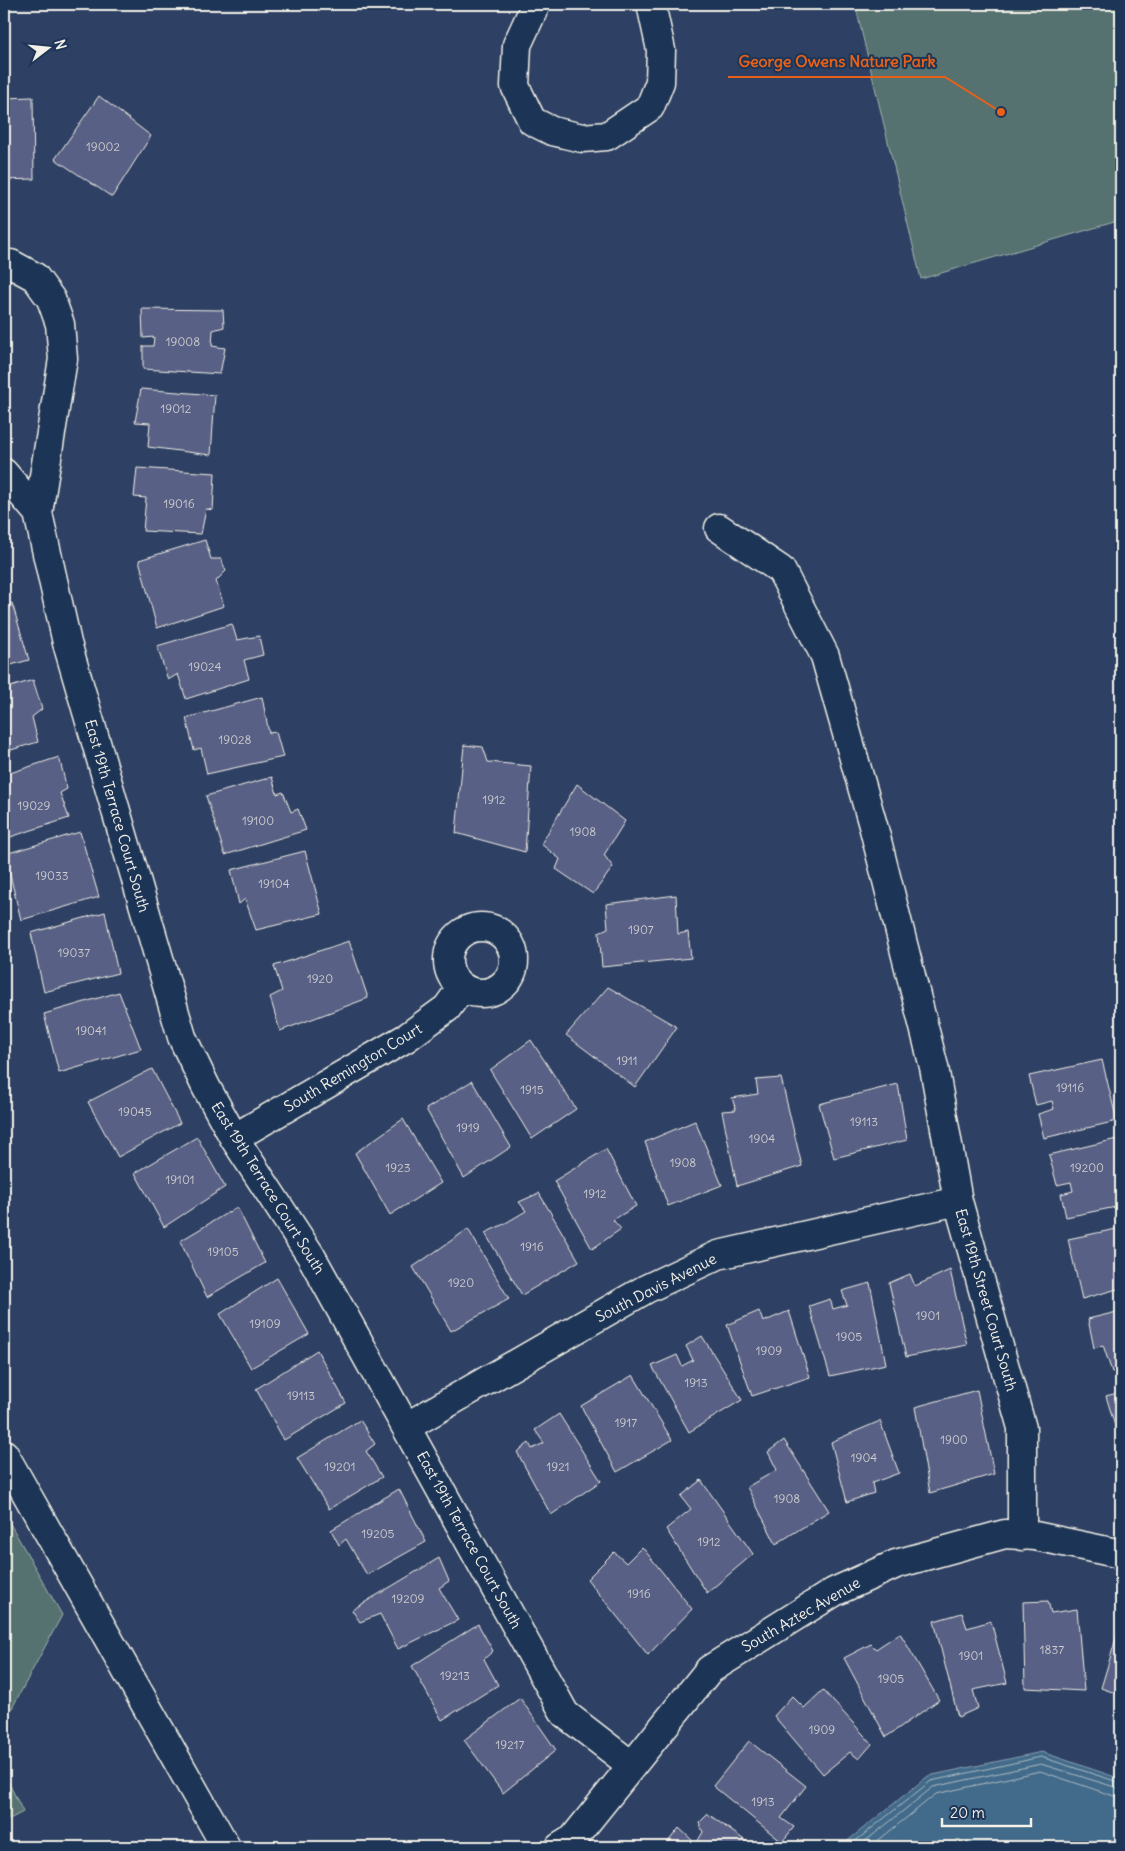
<svg xmlns="http://www.w3.org/2000/svg" width="1125" height="1851" font-family="Delius,sans-serif">
<rect width="100%" height="100%" fill="#2e4164"/>
<filter id="ink" filterUnits="userSpaceOnUse"><feTurbulence type="fractalNoise" baseFrequency=".02" numOctaves="2"/><feDisplacementMap in="SourceGraphic" scale="10" xChannelSelector="R" yChannelSelector="G"/><feConvolveMatrix kernelMatrix="1 2 1 2 8 2 1 2 1" color-interpolation-filters="sRGB"/></filter>
<g filter="url(#ink)">
<path fill="#547270" stroke="#a4b2ac" d="M855 4H1121V220L921 279Z
M4 1513 62 1615 4 1723Z
M4 1773 23 1812 4 1822Z"/>
<path fill="#426a8a" stroke="#89a0b0" d="M1042 1752 1121 1779V1847H840L928 1776Z"/>
<g fill="none" stroke-linecap="round" stroke-linejoin="round">
<path stroke="#adbbc2" stroke-width="1" d="M848 1847 931 1781 1041 1757 1121 1783
M858 1847 933 1787 1041 1764 1121 1789
M870 1847 936 1794 1040 1771 1114 1796 1121 1797"/>
</g>
<path fill="#596085" stroke="#f4f1e8" d="M99 96 151 136 112 197 55 159Z
M33 97 34 179 4 180V98Z
M142 309 223 310 224 327 213 330 212 346 225 348 220 374 143 369V346H153L154 337 143 338Z
M141 389 215 395 211 455 148 447 150 423 135 422Z
M137 468 215 473 213 510 206 509 201 534 143 531 146 498 134 497Z
M205 540 211 559H221L226 571 216 581 224 606 157 628 139 560Z
M12 603 29 660 4 667V606Z
M232 624 237 640 259 636 263 655 244 660 249 679 186 699 178 674 168 680 157 646Z
M33 680 42 709 32 717 38 742 4 752V689Z
M262 697 269 733 276 732 283 757 207 774 201 748 194 750 186 718Z
M464 745 483 747 488 762 531 766 525 852 456 833Z
M59 757 67 789 60 793 69 818 4 839V775Z
M272 777 277 794 283 792 291 812 298 809 306 830 225 855 206 796Z
M577 784 625 821 604 855 613 867 593 894 556 869 560 859 541 844Z
M80 832 99 897 21 920 5 854Z
M305 851 322 914 256 930 245 899 239 904 231 870Z
M676 895 678 934 688 932 691 958 602 967 599 932 608 928 606 904Z
M105 912 118 973 44 992 31 933Z
M349 941 368 998 280 1031 270 997 282 991 274 966Z
M608 987 677 1027 635 1087 566 1035Z
M119 992 141 1049 59 1073 44 1014Z
M531 1040 576 1109 532 1139 490 1070Z
M1102 1060 1117 1121 1044 1138 1038 1114 1054 1109 1052 1101 1036 1105 1029 1076Z
M152 1069 180 1123 118 1157 88 1102Z
M781 1078 802 1166 737 1186 722 1111 736 1110 732 1098 758 1094 756 1080Z
M472 1081 511 1147 464 1178 426 1109Z
M898 1084 907 1140 834 1158 819 1104Z
M403 1119 441 1183 390 1215 355 1153Z
M695 1121 722 1185 668 1206 645 1142Z
M197 1137 225 1187 164 1227 135 1173Z
M1121 1138V1206L1066 1217 1061 1194 1073 1191 1071 1182 1057 1185 1049 1155Z
M606 1149 636 1206 613 1220 621 1229 592 1249 554 1181Z
M539 1193 579 1261 522 1295 485 1233 504 1224 526 1211 519 1202Z
M237 1207 265 1263 207 1297 180 1241Z
M1121 1228V1288L1082 1299 1068 1239Z
M468 1229 509 1299 451 1331 413 1267Z
M950 1270 967 1345 906 1357 889 1283 910 1274 915 1286Z
M277 1278 309 1334 251 1368 220 1314Z
M870 1283 886 1364 830 1376 809 1306 830 1299 833 1309 847 1305 842 1291Z
M759 1311 763 1322 789 1311 810 1377 752 1396 727 1325Z
M1121 1311V1369L1112 1372 1103 1345 1094 1348 1088 1319Z
M702 1336 742 1400 689 1432 652 1366 677 1355 682 1366 693 1360 686 1346Z
M317 1350 346 1403 284 1440 256 1389Z
M633 1375 672 1440 617 1472 581 1406Z
M977 1390 994 1474 930 1493 915 1407Z
M1121 1392V1446L1106 1396Z
M559 1414 601 1481 551 1515 517 1452 529 1443 532 1449 544 1443 535 1430Z
M360 1420 375 1444 366 1451 382 1477 329 1509 297 1458Z
M880 1421 899 1473 872 1483 874 1493 847 1502 831 1442Z
M784 1440 829 1511 776 1544 747 1487 777 1470 768 1452Z
M701 1480 753 1554 707 1593 666 1529 691 1509 681 1496Z
M399 1489 426 1542 367 1575 346 1539 339 1545 331 1530Z
M642 1547 692 1609 648 1655 587 1579 614 1552 626 1563Z
M439 1558 449 1581 439 1588 458 1620 398 1649 380 1614 360 1622 352 1610Z
M1048 1601 1051 1613 1077 1609 1084 1691 1025 1688 1023 1602Z
M962 1613 967 1628 991 1621 1007 1683 973 1690 978 1708 958 1717 934 1621Z
M1121 1622V1695L1101 1688Z
M478 1624 493 1651 484 1659 498 1685 442 1720 412 1666Z
M900 1633 939 1700 886 1737 844 1658 871 1644 876 1649Z
M823 1690 872 1744 859 1759 850 1752 823 1774 774 1716 792 1696 804 1708Z
M520 1698 556 1750 503 1793 464 1740Z
M749 1741 806 1786 781 1818 794 1827 782 1842 713 1786Z
M708 1814 754 1847H664L679 1828 696 1844 703 1832 699 1823Z"/>
<g fill="none" stroke-linecap="round" stroke-linejoin="round">
<g stroke="#f4f1e8" stroke-width="31">
<path id="minor" d="M536 4 517 45 515 86 532 121 552 131 582 138 607 136 650 107 660 82 661 50 651 4
M4 264H11L35 277 51 299 60 324 63 359 38 513 67 643 182 1037 206 1087 234 1138 311 1256 565 1714 631 1765
M4 473 38 513
M719 528 781 570 825 656 874 829 934 1067 958 1201 1022 1428V1536
M448 960a33 33 0 1 1 66 0a33 33 0 1 1-66 0Z
M234 1138 406 1038 447 1008 462 987
M406 1427 646 1289 718 1255 958 1201
M560 1847 573 1839 709 1670 834 1592 896 1564 1005 1534 1035 1536 1121 1554"/>
</g>
<g stroke="#f4f1e8" stroke-width="31">
<path id="primary" d="M4 1454 226 1847"/>
</g>
<use href="#minor" stroke="#1d3557" stroke-width="28"/>
<use href="#primary" stroke="#1d3557" stroke-width="28"/>
</g>
</g>
<g text-anchor="middle" stroke-width="4" stroke-linejoin="round" paint-order="stroke">
<g font-size="12" fill="#cdcdcf">
<text x="103" y="151">19002</text>
<text x="183" y="346">19008</text>
<text x="176" y="413">19012</text>
<text x="179" y="508">19016</text>
<text x="205" y="671">19024</text>
<text x="235" y="744">19028</text>
<text x="494" y="804">1912</text>
<text x="34" y="810">19029</text>
<text x="258" y="825">19100</text>
<text x="583" y="836">1908</text>
<text x="52" y="880">19033</text>
<text x="274" y="888">19104</text>
<text x="641" y="934">1907</text>
<text x="74" y="957">19037</text>
<text x="320" y="983">1920</text>
<text x="91" y="1035">19041</text>
<text x="627" y="1065">1911</text>
<text x="1070" y="1092">19116</text>
<text x="532" y="1094">1915</text>
<text x="135" y="1116">19045</text>
<text x="864" y="1126">19113</text>
<text x="468" y="1132">1919</text>
<text x="762" y="1143">1904</text>
<text x="683" y="1167">1908</text>
<text x="398" y="1172">1923</text>
<text x="1087" y="1172">19200</text>
<text x="180" y="1184">19101</text>
<text x="595" y="1198">1912</text>
<text x="532" y="1251">1916</text>
<text x="223" y="1256">19105</text>
<text x="461" y="1287">1920</text>
<text x="928" y="1320">1901</text>
<text x="265" y="1328">19109</text>
<text x="849" y="1341">1905</text>
<text x="769" y="1355">1909</text>
<text x="696" y="1387">1913</text>
<text x="301" y="1400">19113</text>
<text x="626" y="1427">1917</text>
<text x="954" y="1444">1900</text>
<text x="864" y="1462">1904</text>
<text x="340" y="1471">19201</text>
<text x="558" y="1471">1921</text>
<text x="787" y="1503">1908</text>
<text x="378" y="1538">19205</text>
<text x="709" y="1546">1912</text>
<text x="639" y="1598">1916</text>
<text x="408" y="1603">19209</text>
<text x="1052" y="1654">1837</text>
<text x="971" y="1660">1901</text>
<text x="455" y="1680">19213</text>
<text x="891" y="1683">1905</text>
<text x="822" y="1734">1909</text>
<text x="510" y="1749">19217</text>
<text x="763" y="1806">1913</text>
</g>
<g font-size="15" fill="#f4f1e8" stroke="#1d3557">
<text transform="translate(117 816) rotate(74)" y="5">East 19th Terrace Court South</text>
<text transform="translate(353 1068) rotate(-31)" y="5">South Remington Court</text>
<text transform="translate(268 1188) rotate(58)" y="5">East 19th Terrace Court South</text>
<text transform="translate(656 1288) rotate(-27)" y="5">South Davis Avenue</text>
<text transform="translate(986 1300) rotate(74)" y="5">East 19th Street Court South</text>
<text transform="translate(469 1540) rotate(61)" y="5">East 19th Terrace Court South</text>
<text transform="translate(801 1615) rotate(-30)" y="5">South Aztec Avenue</text>
</g>
</g>
<path fill="none" stroke="#e96117" stroke-width="2" d="M1001 112L945 77H728"/>
<circle fill="#e96117" stroke="#1d3557" stroke-width="2" cx="1001" cy="112" r="5"/>
<g font-size="16" text-anchor="middle" font-weight="bold" fill="#e96117" stroke="#1d3557" stroke-width="4" stroke-linejoin="round" paint-order="stroke">
<text x="837" y="67">George Owens Nature Park</text>
</g>
<rect width="1125" height="1851" fill="none" stroke="#1d3557" stroke-width="20"/>
<rect x="10" y="10" width="1105" height="1831" fill="none" stroke="#f4f1e8" stroke-width="2" filter="url(#ink)"/>
<g transform="translate(48 48) rotate(74)" stroke="#1d3557" stroke-width="4" paint-order="stroke">
<path d="M0-4L9 19L0 12L-9 19Z" fill="#f4f1e8"/>
<text y="-8" font-size="14" font-weight="bold" text-anchor="middle" fill="#f4f1e8">N</text>
</g>
<path d="M942 1818v8h89v-8" fill="none" stroke="#f4f1e8" stroke-width="2.5"/>
<text x="950" y="1818" font-size="15" fill="#f4f1e8" stroke="#1d3557" stroke-width="4" paint-order="stroke">20 m</text>
</svg>
